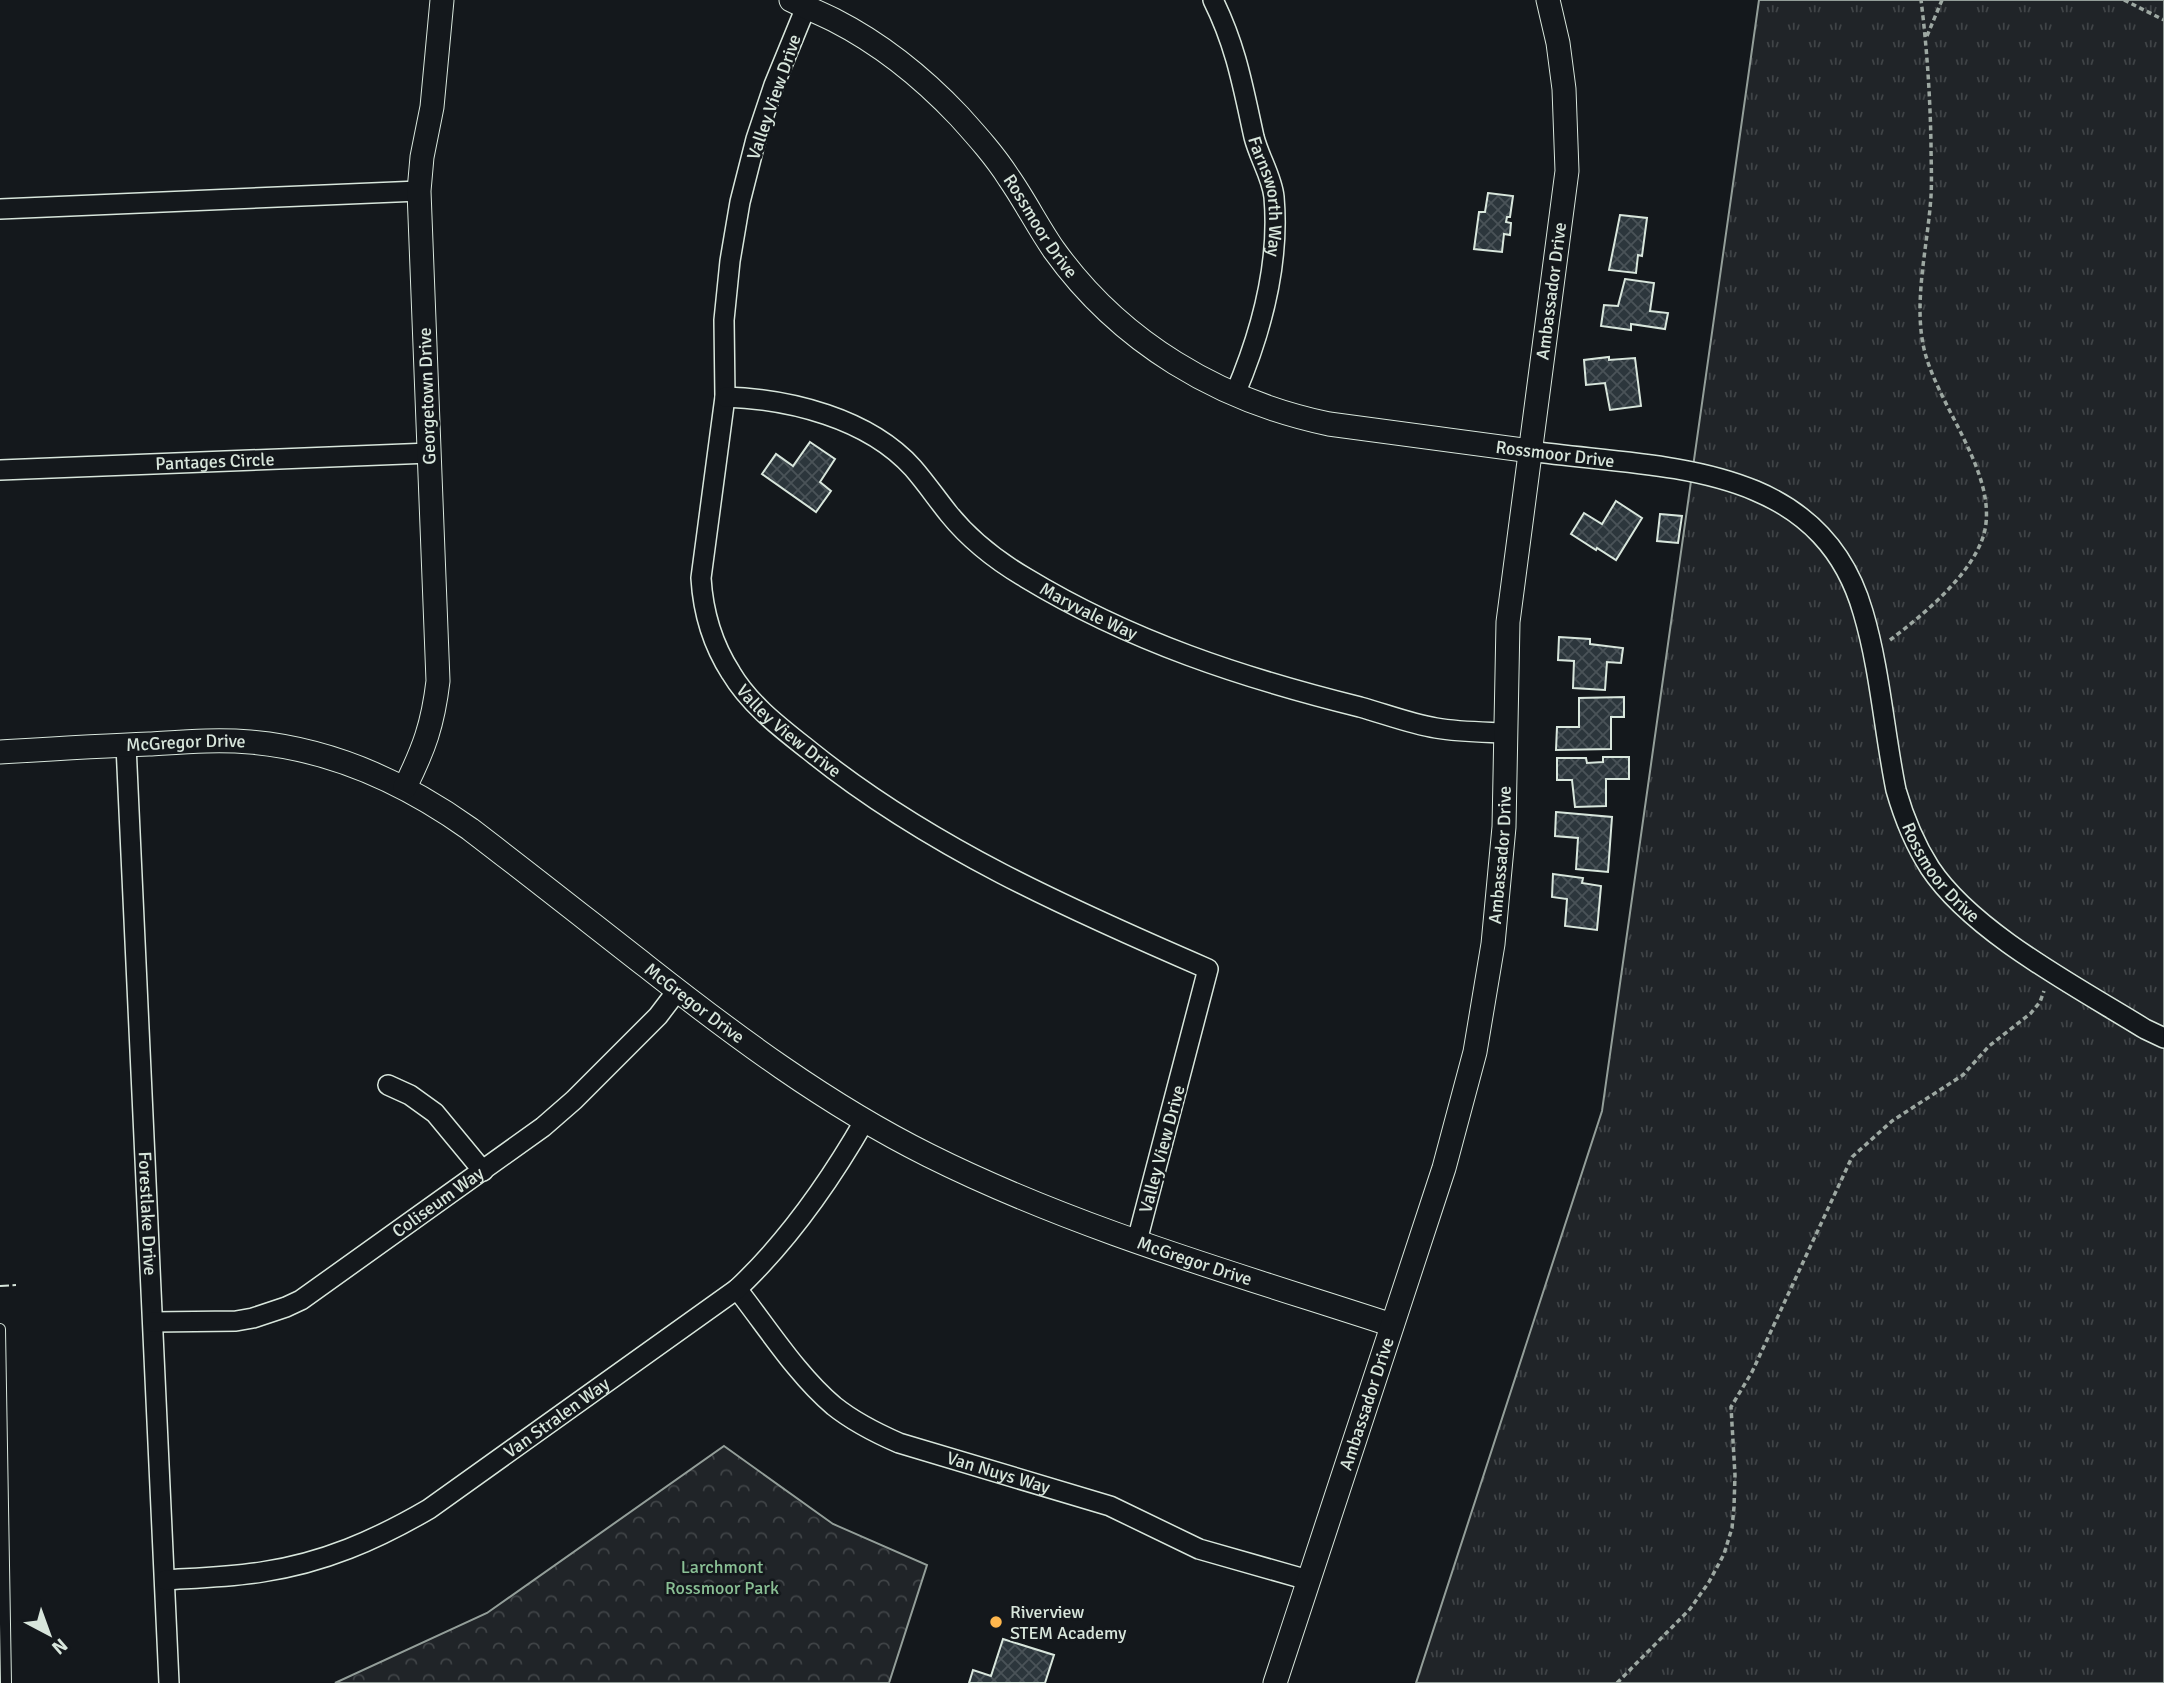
<svg xmlns="http://www.w3.org/2000/svg" width="2164" height="1683" font-family="Signika,sans-serif">
<defs>
<pattern id="grass-tufts" width="24" height="20" patternUnits="userSpaceOnUse" patternTransform="scale(1.75)"><rect width="24" height="20" fill="#202428"/><path d="M3 7l-1-3M5 7V3M7 7l1-3M15 17l-1-3M17 17v-4M19 17l1-3" fill="none" stroke="#404447"/></pattern>
<pattern id="forest-crowns" width="20" height="18" patternUnits="userSpaceOnUse" patternTransform="scale(1.75)"><rect width="20" height="18" fill="#202428"/><path d="M2 6a3 3 0 1 1 6 0M12 15a3 3 0 1 1 6 0" fill="none" stroke="#404447"/></pattern>
<pattern id="building-cross-hatch" width="8" height="8" patternUnits="userSpaceOnUse" patternTransform="scale(1.75)"><rect width="8" height="8" fill="#2c363c"/><path d="M0 0l8 8M0 8l8-8" fill="none" stroke="#4a5358"/></pattern>
</defs>
<rect width="100%" height="100%" fill="#14181c"/>
<path fill="url(#grass-tufts)" stroke="#939e99" stroke-width="2" d="M1759 0H2164V1683H1416L1602 1111Z"/>
<path fill="url(#forest-crowns)" stroke="#939e99" stroke-width="2" d="M724 1446 833 1524 927 1565 889 1683H335L487 1613Z"/>
<path fill="url(#building-cross-hatch)" stroke="#d8e6dc" stroke-width="2" d="M1488 193 1513 196 1510 217H1507L1506 222 1511 223 1510 235 1504 234 1502 252 1474 249 1479 212H1485Z
M1620 215 1647 218 1642 256 1638 255 1636 273 1609 270Z
M1625 279 1654 283 1650 311 1668 313 1665 329 1631 324V330L1601 326 1604 305 1618 306Z
M1609 357V360L1635 358 1641 406 1610 410 1605 383 1586 385 1584 360Z
M810 442 835 459 820 482 831 491 816 512 762 474 776 454 793 466Z
M1616 501 1642 518 1616 560 1597 548 1596 550 1571 534 1584 513 1602 524Z
M1660 514 1682 516 1678 543 1657 541Z
M1559 637 1590 639V644L1623 648 1621 663 1607 662 1605 690 1573 688 1574 661 1558 660Z
M1624 697V717H1611V749L1556 750 1557 727H1579V698Z
M1603 757H1629V779H1606V806L1575 807 1572 780H1557V758H1586L1587 763 1603 762Z
M1556 812 1612 817 1608 872 1576 869 1578 838 1555 836Z
M1553 874 1583 878 1582 883 1601 886 1597 930 1565 926 1567 899 1552 897Z
M1003 1639 1054 1655 1045 1683H969L973 1670 991 1676Z"/>
<g fill="none" stroke-linecap="round" stroke-linejoin="round">
<g stroke="#d8e6dc" stroke-width="12">
<path id="service" d="M0 1329 6 1683"/>
</g>
<g stroke="#d8e6dc" stroke-width="22">
<g id="minor">
<path id="s1" d="M1213 0C1236 46 1243 87 1254 137 1259 157 1272 177 1274 197 1280 265 1261 333 1235 394"/>
<path id="s2" d="M806 7 774 85 756 139 740 202 730 261 724 320 725 397 701 578C703 612 713 645 731 673 750 705 781 728 810 751 929 847 1069 909 1208 969L1137 1241"/>
<path d="M0 209 419 191"/>
<path id="s3" d="M725 397C789 399 868 418 913 468 926 483 937 499 949 514 970 540 997 561 1026 578 1130 641 1243 678 1360 707 1385 714 1411 724 1436 728 1459 732 1482 732 1505 733"/>
<path id="s4" d="M1530 451C1658 469 1819 459 1863 612 1880 669 1884 731 1896 790 1904 818 1914 843 1930 868 1973 933 2079 988 2145 1029L2164 1038"/>
<path id="s5" d="M0 470 430 453"/>
<path id="s6" d="M126 745 169 1683"/>
<path d="M388 1085 410 1095 435 1113 483 1171"/>
<path id="s7" d="M737 1289C767 1327 797 1375 834 1406 854 1422 876 1433 899 1443L1110 1506 1199 1549 1308 1580"/>
<path id="s8" d="M153 1322 236 1321 253 1318 286 1307 301 1300 543 1127 574 1100 658 1016 677 991"/>
<path id="s9" d="M165 1580C197 1578 230 1577 262 1572 323 1563 376 1540 429 1509L737 1289C788 1241 830 1181 865 1120"/>
</g>
</g>
<g stroke="#d8e6dc" stroke-width="25">
<g id="tertiary">
<path id="s10" d="M791 0C805 7 820 13 834 20 881 44 923 78 959 116 977 136 995 156 1009 178 1025 201 1038 227 1054 250 1120 342 1219 401 1329 424L1530 451"/>
<path id="s11" d="M0 752C50 749 99 746 149 744 182 742 217 739 250 742 332 749 404 782 470 829 529 874 587 920 646 966 735 1036 826 1104 928 1155 1076 1229 1236 1274 1392 1325"/>
<path d="M405 787C424 749 433 724 438 681L419 191 422 157 432 107 442 0"/>
<path id="s12" d="M1275 1683 1444 1168 1475 1052 1493 944 1504 827 1508 622 1567 171 1564 89 1558 43 1548 0"/>
</g>
</g>
<path stroke="#9da8a2" stroke-width="3.5" stroke-dasharray="5 3.5" stroke-linecap="butt" d="M2124 0 2164 20
M1927 36 1942 0
M1890 640C1923 615 1972 575 1984 534 2000 473 1934 403 1923 344 1914 297 1928 244 1931 196 1932 179 1931 161 1931 143 1930 95 1927 48 1921 0
M1617 1683 1690 1609 1709 1582 1724 1554 1732 1528 1734 1507 1735 1475 1731 1407 1752 1372 1852 1157 1892 1121 1963 1075 1989 1046 2031 1013 2040 1002 2044 991"/>
<use href="#service" stroke="#14181c" stroke-width="10"/>
<use href="#minor" stroke="#14181c" stroke-width="19"/>
<use href="#tertiary" stroke="#14181c" stroke-width="23"/>
<path stroke="#d8e6dc" stroke-width="2" stroke-dasharray="9 3.5" stroke-linecap="butt" d="M0 1286 16 1285"/>
</g>
<circle fill="#ffb74d" stroke="#14181c" stroke-width="2.5" cx="996" cy="1622" r="7"/>
<g text-anchor="middle" stroke-width="5" stroke-linejoin="round" paint-order="stroke">
<g font-size="18" fill="#d8e6dc" stroke="#14181c">
<text transform="translate(774 97) rotate(-71)" y="6">Valley View Drive</text>
<text dy="6" stroke="none"><textPath href="#s1" startOffset="205">Farnsworth Way</textPath></text>
<text dy="6" stroke="none"><textPath href="#s10" startOffset="343">Rossmoor Drive</textPath></text>
<text dy="6" stroke="none"><textPath href="#s12" startOffset="1428">Ambassador Drive</textPath></text>
<text transform="translate(427 396) rotate(-92)" y="6">Georgetown Drive</text>
<text transform="translate(1555 454) rotate(7)" y="6">Rossmoor Drive</text>
<text dy="6" stroke="none"><textPath href="#s5" startOffset="215">Pantages Circle</textPath></text>
<text dy="6" stroke="none"><textPath href="#s3" startOffset="436">Maryvale Way</textPath></text>
<text dy="6" stroke="none"><textPath href="#s2" startOffset="768">Valley View Drive</textPath></text>
<text dy="6" stroke="none"><textPath href="#s11" startOffset="186">McGregor Drive</textPath></text>
<text dy="6" stroke="none"><textPath href="#s12" startOffset="861">Ambassador Drive</textPath></text>
<text dy="6" stroke="none"><textPath href="#s4" startOffset="674">Rossmoor Drive</textPath></text>
<text dy="6" stroke="none"><textPath href="#s11" startOffset="774">McGregor Drive</textPath></text>
<text transform="translate(1162 1149) rotate(-75)" y="6">Valley View Drive</text>
<text dy="6" stroke="none"><textPath href="#s8" startOffset="320">Coliseum Way</textPath></text>
<text dy="6" stroke="none"><textPath href="#s6" startOffset="469">Forestlake Drive</textPath></text>
<text dy="6" stroke="none"><textPath href="#s11" startOffset="1340">McGregor Drive</textPath></text>
<text dy="6" stroke="none"><textPath href="#s12" startOffset="294">Ambassador Drive</textPath></text>
<text dy="6" stroke="none"><textPath href="#s9" startOffset="434">Van Stralen Way</textPath></text>
<text dy="6" stroke="none"><textPath href="#s7" startOffset="331">Van Nuys Way</textPath></text>
</g>
<g font-size="18" fill="#8ac095" stroke="#14181c">
<text x="722" y="1573">Larchmont<tspan x="722" dy="21">Rossmoor Park</tspan></text>
</g>
<g font-size="18" fill="#d8e6dc" stroke="#14181c" text-anchor="start">
<text x="1010" y="1618">Riverview<tspan x="1010" dy="21">STEM Academy</tspan></text>
</g>
</g>
<g transform="translate(49 1634) rotate(139)" stroke="#14181c" stroke-width="5" paint-order="stroke">
<path d="M0-5L12 26L0 18L-12 26Z" fill="#d8e6dc"/>
<text y="-10" font-size="19" font-weight="bold" text-anchor="middle" fill="#d8e6dc">N</text>
</g>
</svg>
